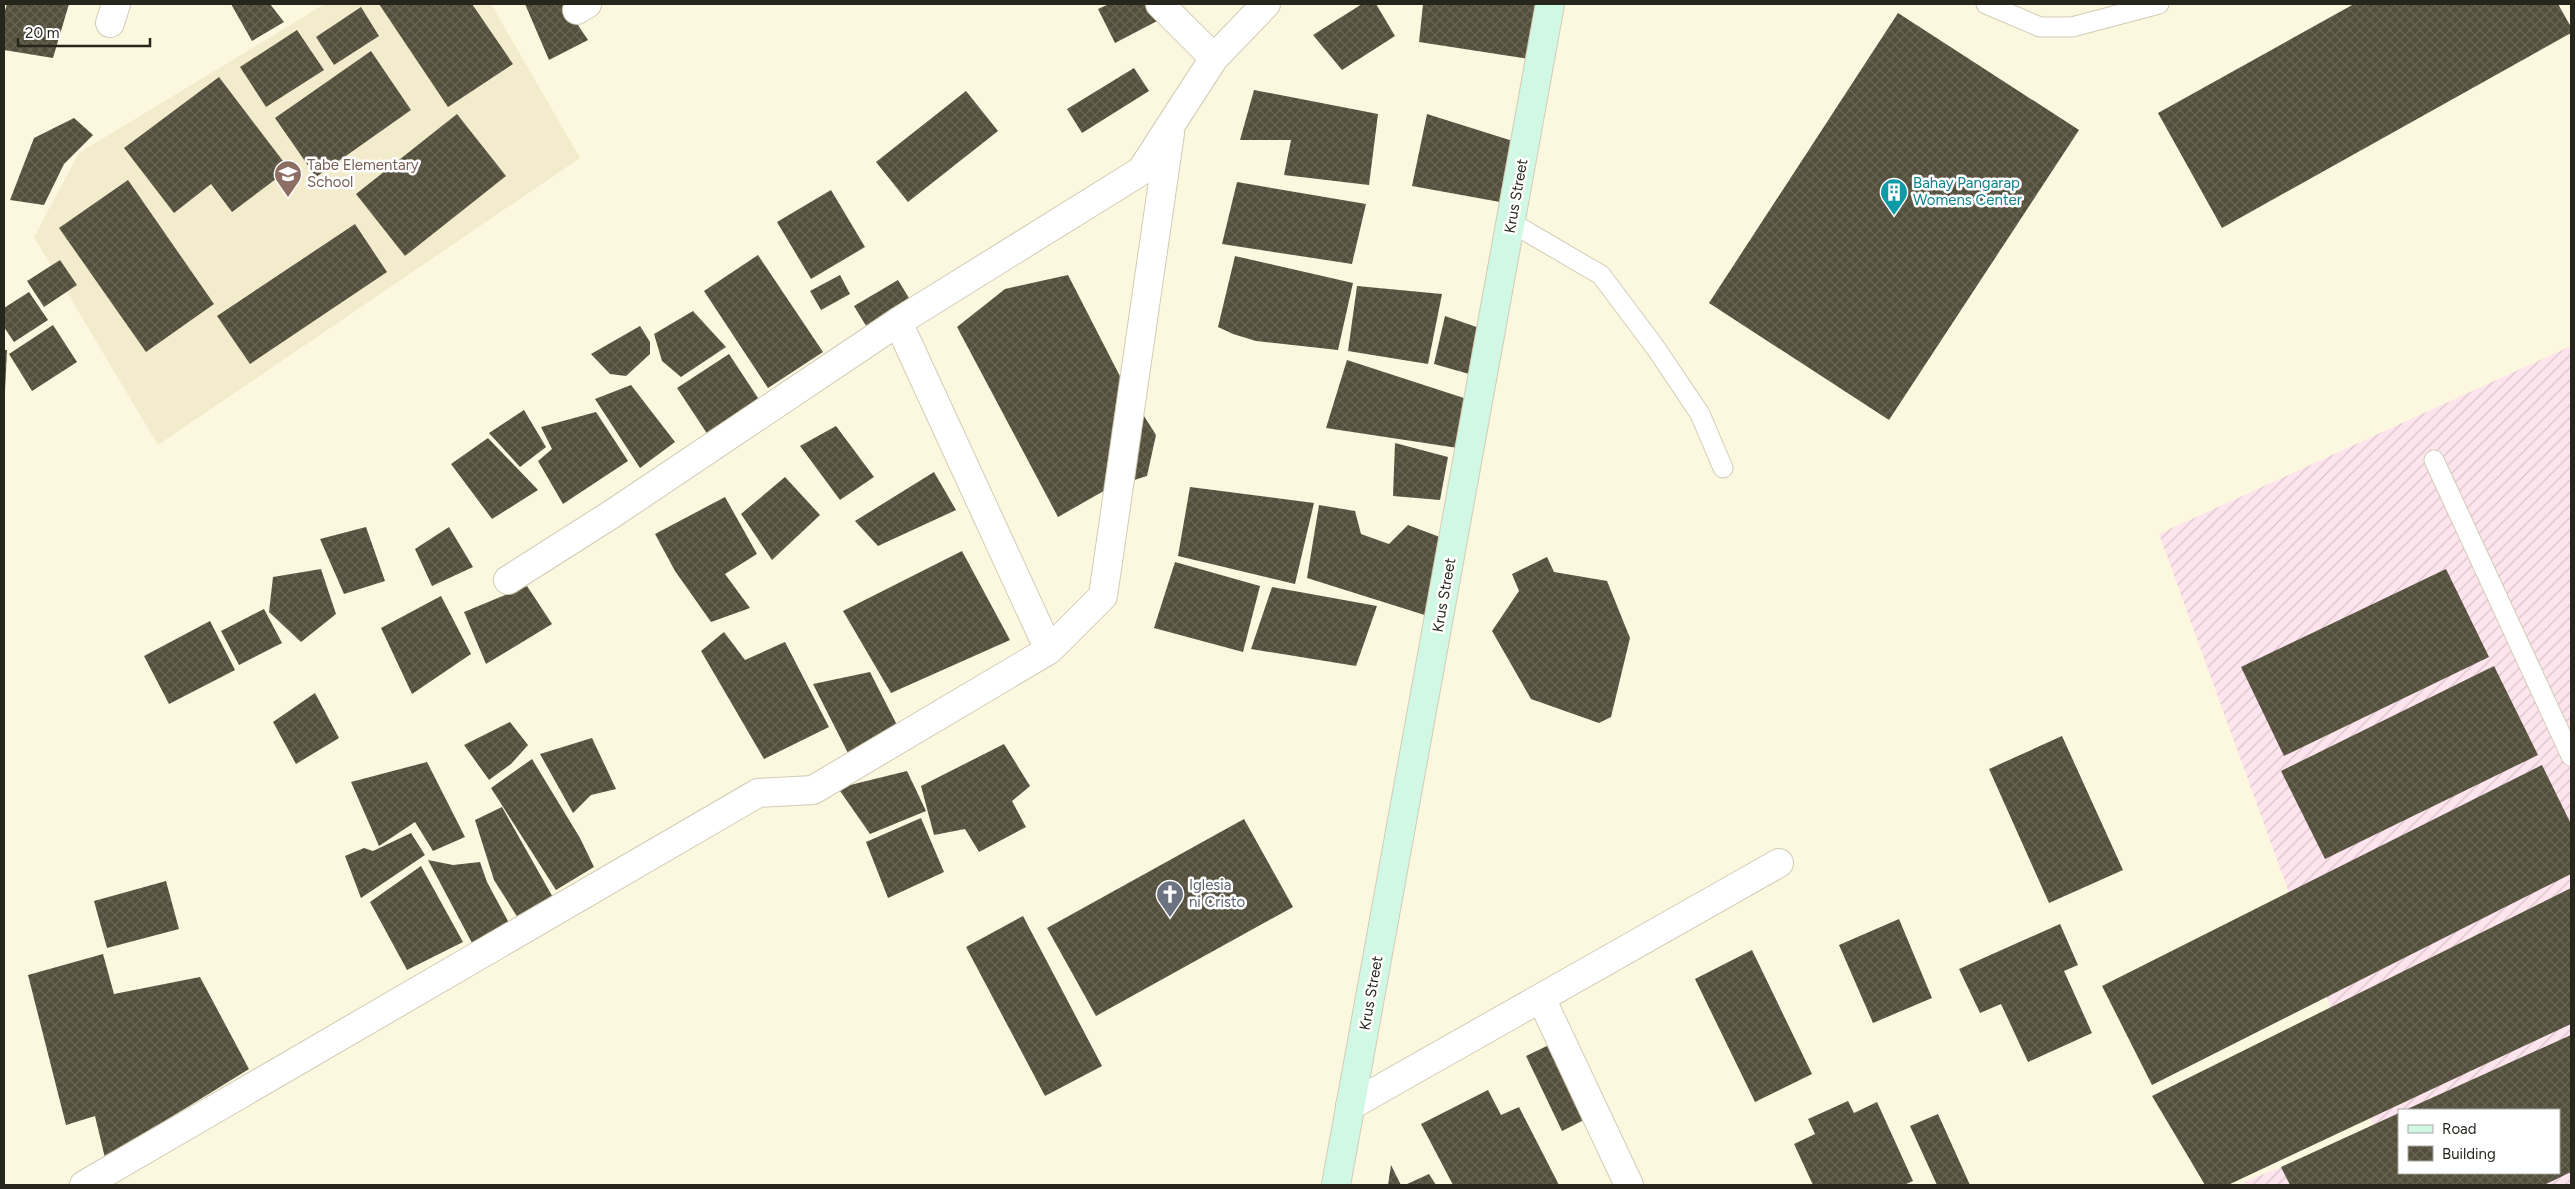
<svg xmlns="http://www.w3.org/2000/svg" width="2575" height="1189" font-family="Figtree,sans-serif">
<defs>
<pattern id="industrial-furrows" width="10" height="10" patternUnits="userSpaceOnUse" patternTransform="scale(1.25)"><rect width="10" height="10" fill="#fee4ed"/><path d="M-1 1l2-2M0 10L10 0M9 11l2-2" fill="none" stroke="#dac3cb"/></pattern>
<pattern id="building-cross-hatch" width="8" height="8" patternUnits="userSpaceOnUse" patternTransform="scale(1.25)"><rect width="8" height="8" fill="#534f3c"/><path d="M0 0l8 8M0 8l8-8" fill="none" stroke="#686555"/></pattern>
</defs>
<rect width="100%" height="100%" fill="#fcf7df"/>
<path fill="url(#industrial-furrows)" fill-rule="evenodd" d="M2571 346V1185H2245L2244 1182 2375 1130 2159 534ZM2399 1110H2559V1173H2399Z"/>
<path fill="#f2ebcc" d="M325 4H491L580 158 158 445 34 237 79 153Z"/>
<path fill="url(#building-cross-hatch)" d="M7 4H69L53 58 4 50V14Z
M231 4H270L284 22 252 41Z
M379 4H472L513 64 448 107Z
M525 4H569L570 13 588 40 549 60Z
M1109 4H1146L1161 19 1115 43 1098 9Z
M1362 4H1376L1395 36 1342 70 1313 35Z
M1423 4H1542L1529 59 1419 42Z
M2354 4H2558L2571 27V33L2222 228 2158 113Z
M361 7 379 36 334 65 316 37Z
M1898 13 2079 130 1889 420 1709 303Z
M297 30 324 70 266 107 240 67Z
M371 51 411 110 316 177 275 118Z
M1134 68 1149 91 1082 133 1067 109Z
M219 77 289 169 232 212 211 184 174 213 124 148Z
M1254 90 1378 114 1369 185 1284 175 1291 140H1240Z
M966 91 998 131 908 202 876 162Z
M457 114 506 176 405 256 356 194Z
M1427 114 1516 142 1500 202 1412 186Z
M74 118 93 135 64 164 44 205 10 200 34 138Z
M128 180 214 304 146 352 59 228Z
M1237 182 1366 204 1352 264 1222 244Z
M831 190 865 247 811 279 777 222Z
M355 224 387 272 250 364 217 316Z
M758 255 823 352 768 388 704 291Z
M1235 256 1353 283 1338 350 1256 341 1233 334 1218 327Z
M60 260 77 285 44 307 27 281Z
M840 275 850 294 821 310 810 291Z
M1068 275 1125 386 1156 435 1147 476 1109 488 1058 517 957 327 1005 289Z
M898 280 912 303 868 329 854 306Z
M1357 286 1442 294 1428 364 1348 351Z
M29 292 48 320 14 342 4 327V308Z
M693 311 726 347 681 377 662 361 654 334Z
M1445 316 1485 330 1476 376 1434 364Z
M53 325 77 362 32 391 9 354Z
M640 326 650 342V354L626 376 610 374 591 354Z
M4 350H7L5 391H4Z
M729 354 760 401 708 435 677 388Z
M1347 360 1470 400 1458 448 1326 428Z
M631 385 675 442 640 468 595 399Z
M524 410 546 447 520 467 489 433Z
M596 412 628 461 563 504 538 461 552 449 541 427Z
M836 426 874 477 840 500 800 446Z
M488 438 538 490 492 519 451 464Z
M1395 443 1448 457 1440 500 1393 496Z
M934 472 956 510 878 546 855 521Z
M785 477 820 515 772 560 741 514Z
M1190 487 1314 503 1295 584 1178 556Z
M725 497 757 554 725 574 750 608 711 622 675 571 655 534Z
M1319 505 1355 511 1361 534 1389 544 1408 525 1445 539 1431 617 1307 578Z
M366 527 385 581 344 594 320 539Z
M449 527 473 567 432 586 415 549Z
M962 551 1010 640 891 693 843 611Z
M1547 557 1554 572 1607 581 1630 638 1611 717 1599 723 1531 699 1492 631 1519 591 1512 574Z
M1175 562 1260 586 1243 652 1154 628Z
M321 569 336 614 301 642 269 612 273 577Z
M2446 569 2489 657 2284 756 2241 667Z
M527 586 552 624 486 664 464 612Z
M1272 587 1377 606 1356 666 1251 649Z
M441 596 471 654 412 694 381 628Z
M264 609 282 643 239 665 221 631Z
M210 621 235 670 169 704 144 656Z
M724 632 745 660 785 642 829 727 764 759 701 651Z
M2494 666 2538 755 2325 859 2281 771Z
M870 672 899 729 852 761 813 684Z
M315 693 339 738 296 764 273 722Z
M510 722 528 745 511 764 489 780 464 745Z
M2062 736 2123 870 2049 903 1989 769Z
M592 738 616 789 591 795 573 813 540 754Z
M1004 744 1030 786 1012 801 1026 827 979 852 965 829 934 835 921 786Z
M532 759 580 838 594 867 556 890 491 788Z
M427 762 465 837 433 851 415 822 379 846 351 782Z
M2542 765 2571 824V874L2152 1085 2102 986Z
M907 771 926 811 870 834 838 788Z
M502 807 555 901 518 918 494 880 475 820Z
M921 818 944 872 888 898 866 842Z
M1244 819 1293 907 1096 1016 1047 928Z
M411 833 425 855 361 898 345 856 364 848 373 851Z
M428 860 453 865 480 862 487 882 509 923 472 943Z
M421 866 463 942 407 970 370 902Z
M166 881 179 929 107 948 94 901Z
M2571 888V1024L2228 1185H2205L2152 1096Z
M1023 916 1102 1066 1045 1096 966 947Z
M1899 919 1932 998 1873 1023 1839 945Z
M2060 924 2078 965 2064 971 2092 1033 2028 1062 2001 1004 1980 1013 1959 969Z
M1752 950 1812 1074 1755 1102 1695 979Z
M103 954 114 994 200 977 249 1069 105 1158 95 1116 66 1125 28 975Z
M2571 1035V1172L2544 1185H2290L2281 1167 2399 1113V1173H2559V1110H2405Z
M1551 1044 1588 1118 1562 1131 1526 1056Z
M1488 1090 1501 1115 1519 1107 1559 1185H1453L1421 1124Z
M1848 1101 1854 1113 1877 1102 1913 1181 1904 1185H1813L1794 1144 1815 1134 1808 1119Z
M1938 1114 1970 1185H1937L1910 1126Z
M1391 1165 1401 1185H1388Z
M1429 1174 1436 1185H1405Z"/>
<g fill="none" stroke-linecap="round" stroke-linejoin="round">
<g stroke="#d1ccb6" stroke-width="21">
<path id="service" d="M1986 4 2040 27H2072L2159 4
M1512 223 1601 275 1655 347 1700 414 1723 468
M2434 460 2571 756"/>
</g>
<g stroke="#d1ccb6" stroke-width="30">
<path id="minor" d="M1160 4 1214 58
M577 10 587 4
M110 23 116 4
M508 580 612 514 898 322
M1049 650 1103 596 1170 133
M1541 998 1629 1185
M1350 1106 1779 863
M84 1185 758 793 813 790 1049 650 898 322 1141 171 1214 58 1266 4"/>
</g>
<g stroke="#d1ccb6" stroke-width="30">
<path id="secondary" d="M1336 1185 1550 4"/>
</g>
<use href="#service" stroke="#fff" stroke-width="19"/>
<use href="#minor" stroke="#fff" stroke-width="28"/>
<use href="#secondary" stroke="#d1f8e4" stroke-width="28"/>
</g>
<defs>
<g id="school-pin" transform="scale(1.4375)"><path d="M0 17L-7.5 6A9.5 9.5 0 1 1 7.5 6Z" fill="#8d6e63" stroke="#fff"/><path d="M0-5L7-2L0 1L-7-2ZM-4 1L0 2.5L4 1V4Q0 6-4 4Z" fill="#fff"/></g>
<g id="building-pin" transform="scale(1.4375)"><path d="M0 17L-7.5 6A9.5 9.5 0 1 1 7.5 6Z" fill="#0f9aa8" stroke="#fff"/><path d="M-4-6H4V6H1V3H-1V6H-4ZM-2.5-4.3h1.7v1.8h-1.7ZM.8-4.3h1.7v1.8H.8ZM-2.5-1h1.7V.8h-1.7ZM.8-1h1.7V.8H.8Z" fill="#fff"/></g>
<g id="church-pin" transform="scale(1.4375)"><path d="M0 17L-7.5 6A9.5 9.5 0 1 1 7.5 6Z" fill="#6b7280" stroke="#fff"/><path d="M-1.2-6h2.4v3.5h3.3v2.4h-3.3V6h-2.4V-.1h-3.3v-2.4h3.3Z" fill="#fff"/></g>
</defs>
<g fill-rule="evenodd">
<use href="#school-pin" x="288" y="174"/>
<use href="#building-pin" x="1894" y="192"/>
<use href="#church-pin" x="1170" y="894"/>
</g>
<g text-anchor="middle" stroke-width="5" stroke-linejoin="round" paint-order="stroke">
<g font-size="15" fill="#785e54" stroke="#fff" text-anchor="start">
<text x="307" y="170">Tabe Elementary<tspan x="307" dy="17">School</tspan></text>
</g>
<g font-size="15" fill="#0d838f" stroke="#fff" text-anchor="start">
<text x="1913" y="188">Bahay Pangarap<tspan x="1913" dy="17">Womens Center</tspan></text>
</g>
<g font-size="15" fill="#27261d" stroke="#fff">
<text transform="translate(1516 196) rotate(-80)" y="5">Krus Street</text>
<text transform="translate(1444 595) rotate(-80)" y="5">Krus Street</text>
<text transform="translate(1371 993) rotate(-80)" y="5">Krus Street</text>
</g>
<g font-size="15" fill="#5b616d" stroke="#fff" text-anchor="start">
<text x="1189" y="890">Iglesia<tspan x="1189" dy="17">ni Cristo</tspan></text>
</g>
</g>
<rect width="2575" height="1189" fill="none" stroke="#27261d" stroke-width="10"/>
<rect x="2398" y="1109" width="162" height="65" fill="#ffffff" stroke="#a9a8a5"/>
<rect x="2408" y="1125" width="25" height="8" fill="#d1f8e4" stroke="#a9a8a5"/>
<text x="2442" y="1134" font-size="15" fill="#27261d">Road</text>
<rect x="2408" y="1146" width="25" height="15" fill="url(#building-cross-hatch)" stroke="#a9a8a5"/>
<text x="2442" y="1159" font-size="15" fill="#27261d">Building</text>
<path d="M18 38v8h132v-8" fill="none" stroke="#27261d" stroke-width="2.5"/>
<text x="25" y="38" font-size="15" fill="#27261d" stroke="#ffffff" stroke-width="4" paint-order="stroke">20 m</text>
</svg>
